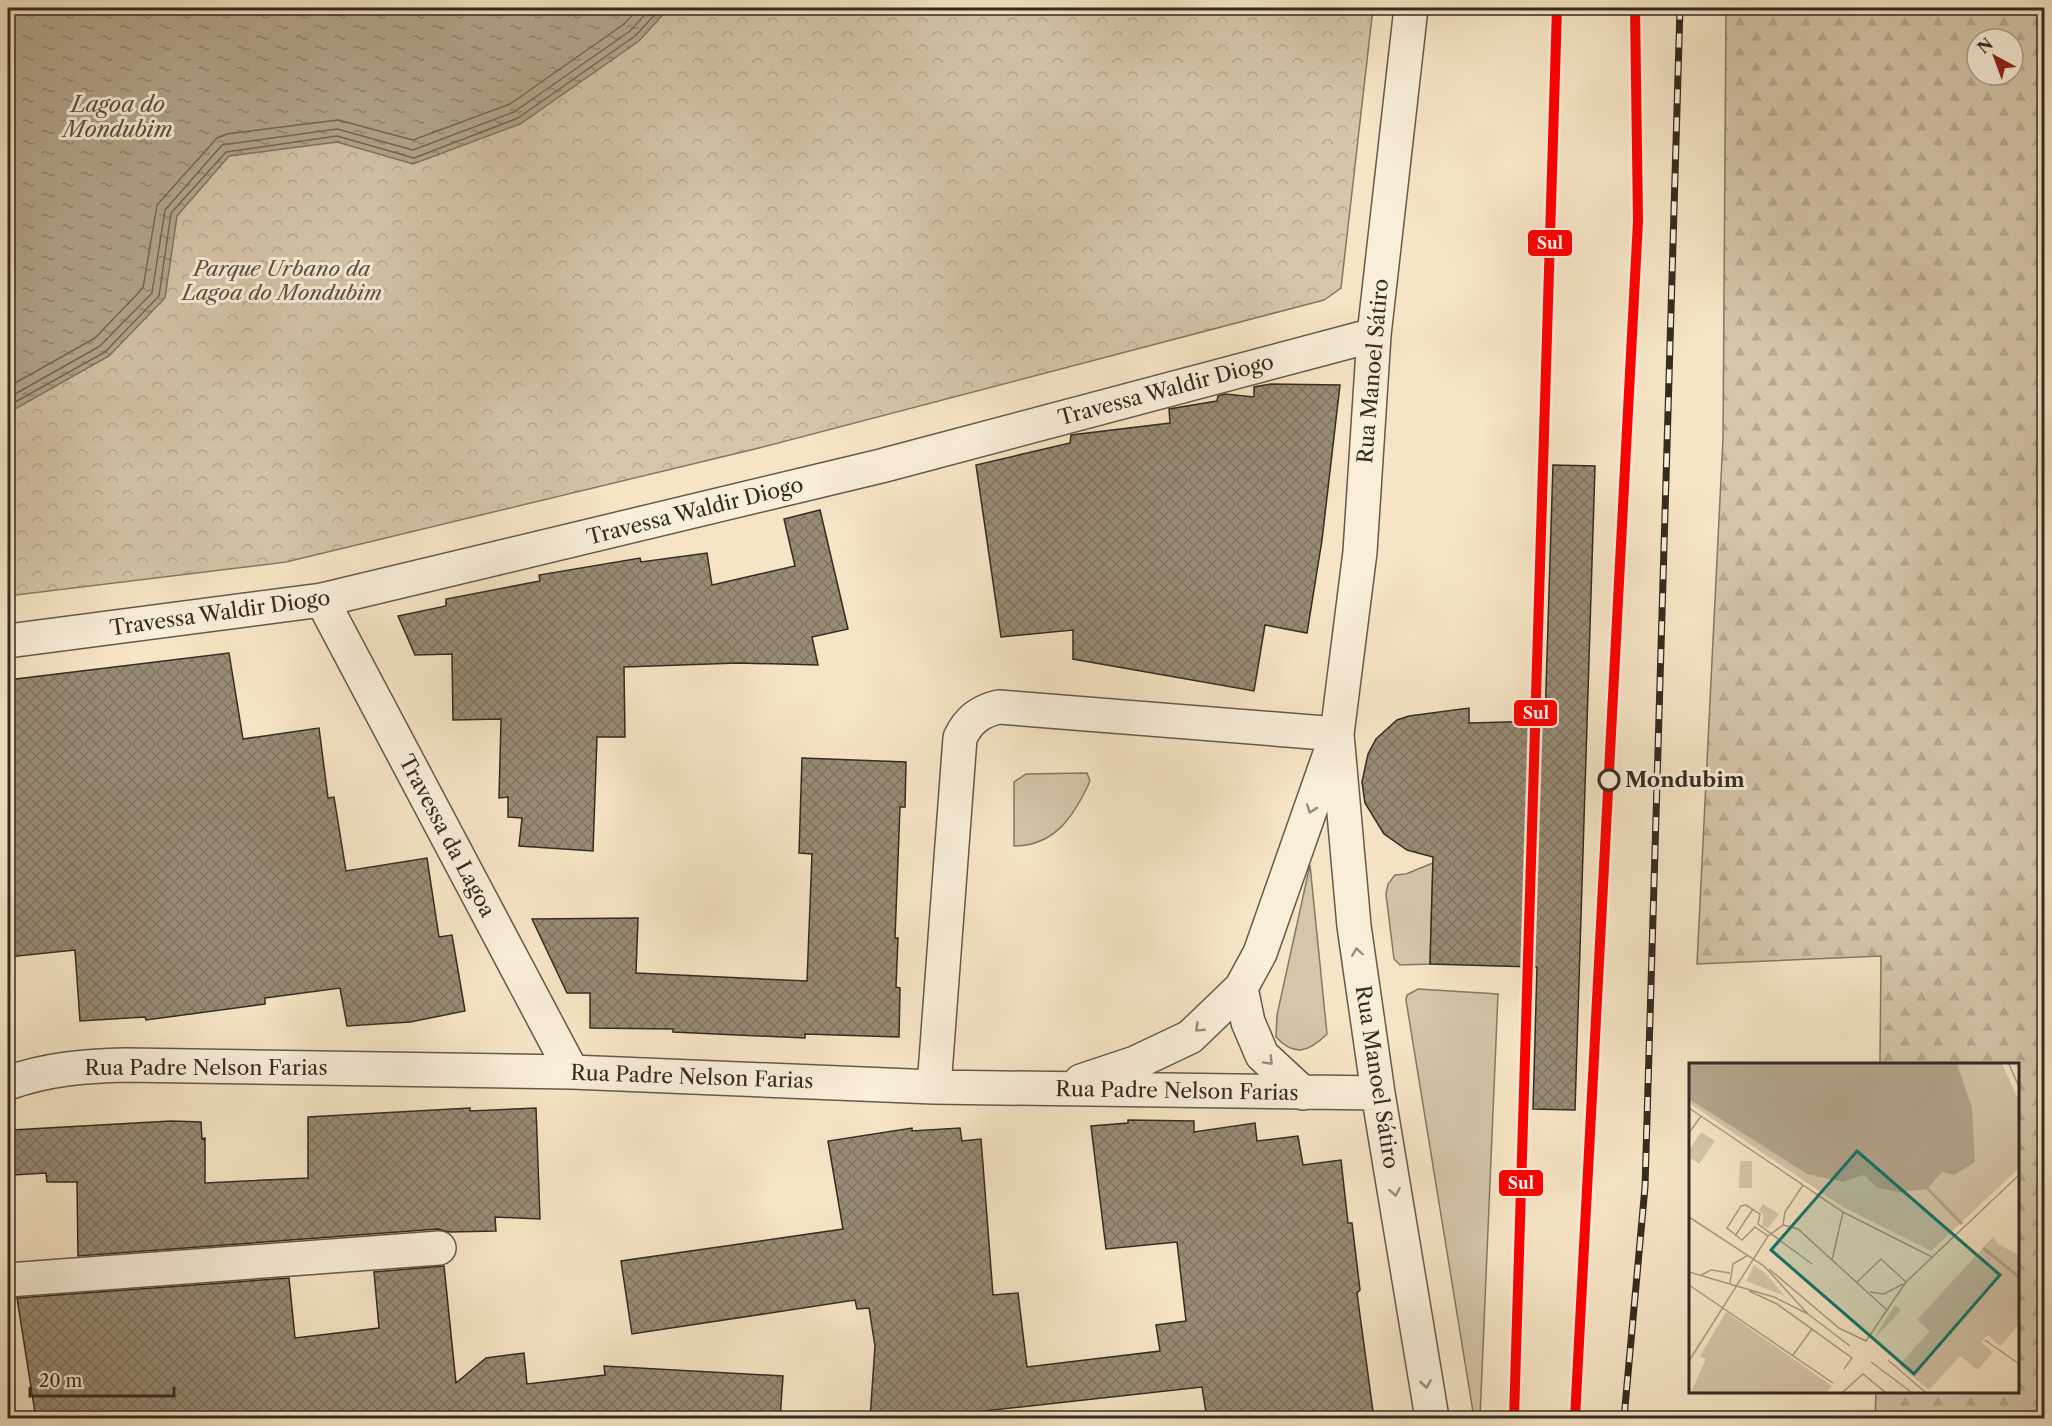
<svg xmlns="http://www.w3.org/2000/svg" width="2052" height="1426" font-family="'Libre Caslon Text',serif">
<defs>
<pattern id="forest-firs" width="22" height="20" patternUnits="userSpaceOnUse" patternTransform="scale(1.5)"><rect width="22" height="20" fill="#d5c5a9"/><path d="M5 1l3.5 6h-7zM16 11l3.5 6h-7z" fill="#b7a991"/></pattern>
<pattern id="park-crowns" width="20" height="18" patternUnits="userSpaceOnUse" patternTransform="scale(1.5)"><rect width="20" height="18" fill="#d5c5a9"/><path d="M2 6a3 3 0 1 1 6 0M12 15a3 3 0 1 1 6 0" fill="none" stroke="#b7a991"/></pattern>
<pattern id="water-ripples" width="26" height="14" patternUnits="userSpaceOnUse" patternTransform="scale(1.5)"><rect width="26" height="14" fill="#b4a68d"/><path d="M2 4q2-2 4 0t4 0M15 11q2-2 4 0t4 0" fill="none" stroke="#938773"/></pattern>
<pattern id="building-cross-hatch" width="8" height="8" patternUnits="userSpaceOnUse" patternTransform="scale(1.5)"><rect width="8" height="8" fill="#998c76"/><path d="M0 0l8 8M0 8l8-8" fill="none" stroke="#7e7360"/></pattern>
</defs>
<rect width="100%" height="100%" fill="#f6e5c5"/>
<filter id="stains"><feTurbulence type="fractalNoise" baseFrequency=".00333" numOctaves="4"/><feColorMatrix values="0 0 0 0 .2 0 0 0 0 .09 0 0 0 0 .02 0 0 0 .5 -.17"/></filter>
<radialGradient id="worn" r=".72"><stop offset=".6" stop-color="#630" stop-opacity="0"/><stop offset="1" stop-color="#630" stop-opacity=".3"/></radialGradient>
<path fill="#d5c5a9" stroke="#847865" stroke-width="1.5" d="M1087 773 1090 781C1075 814 1056 846 1014 846V782L1026 774Z
M1433 863 1430 964 1400 965 1394 959 1386 894 1388 884 1395 875 1406 874Z
M1310 865 1327 1034C1309 1052 1294 1057 1276 1037L1277 1015Z
M1418 989 1498 994 1480 1418H1474L1406 1000 1407 995Z"/>
<path fill="url(#forest-firs)" stroke="#847865" stroke-width="1.5" fill-rule="evenodd" d="M1726 8H2044V1418H1875L1876 1392H2018V1064H1880L1881 956 1697 964 1723 438ZM1977 39H2013V75H1977Z"/>
<path fill="url(#park-crowns)" stroke="#847865" stroke-width="1.5" d="M8 8H1373L1341 288 1324 300 759 448 286 562 8 596Z"/>
<path fill="url(#water-ripples)" stroke="#817562" stroke-width="1.5" d="M8 8H669L639 41 520 124 413 164 337 142 229 156 177 216 165 298 109 356 8 413Z"/>
<g fill="none" stroke-linecap="round" stroke-linejoin="round">
<path stroke="#746857" stroke-width="1.5" d="M8 387 95 338 143 288 157 205 217 138 227 134 338 120 413 140 510 104 624 24 639 8
M8 398 100 346 152 293 165 210 222 145 337 129 413 150 514 112 630 31 651 8
M8 406 105 352 159 296 171 213 226 152 337 136 414 158 518 118 635 36 661 8"/>
</g>
<path fill="url(#building-cross-hatch)" stroke="#342b21" stroke-width="1.5" d="M1271 384 1340 385 1322 540 1307 633 1265 625 1254 691 1073 659V630L1001 637 976 465 1070 443 1071 435 1170 423 1169 409 1217 401 1218 396 1225 394 1254 397V387Z
M1553 465 1595 466 1575 1110 1533 1109 1537 967 1430 964 1433 857 1407 850 1384 834 1365 803 1362 782 1368 754 1376 739 1397 720 1409 716 1469 708V723L1545 721Z
M820 510 848 629 812 637 818 665 738 663 624 667 625 737H597L593 851 519 846 522 818 508 817V797L499 798 501 719 453 720 452 654 415 655 398 616 446 606V599L540 581 539 575 640 558 641 562 707 553 712 585 795 566 784 519Z
M229 653 243 739 319 728 328 798 334 797 346 871 427 858 439 937 452 935 465 1011 410 1022 347 1026 340 988 265 998V1004L146 1020 145 1017 80 1021 75 950 8 957V680Z
M802 758 906 762 905 807H900L895 938H898L896 987 900 988 899 1037 805 1034V1038L673 1032V1029L590 1028V993H567L532 919 638 918 636 973 807 981 812 854 799 853Z
M470 1108V1111L536 1108 540 1219 495 1217 496 1231 449 1232 438 1229 78 1256 77 1182H47L46 1173 13 1175 12 1130 171 1121 201 1122 202 1139 205 1138V1183L308 1178V1117Z
M1128 1120 1194 1121V1132L1255 1123 1257 1141 1298 1136 1303 1165 1341 1160 1348 1223H1352L1360 1290 1357 1293 1374 1419H1207L1202 1387 910 1419H870L875 1346 869 1308 857 1309 855 1300 632 1334 621 1261 843 1229 828 1141 912 1128V1131L960 1128 962 1141 981 1139 993 1295 1018 1293 1027 1367 1160 1351 1156 1325 1186 1321 1177 1242 1106 1249 1091 1126 1128 1123Z
M444 1266 456 1383 486 1358 524 1353 527 1384 605 1375 604 1366 783 1376 780 1419H36L17 1298 289 1278 295 1338 379 1328 374 1272Z"/>
<g fill="none" stroke-linecap="round" stroke-linejoin="round">
<g stroke="#645a4a" stroke-width="36">
<path id="minor" d="M1411 8 1374 335 1360 552 1337 734 1354 926 1378 1093 1432 1418
M322 600 572 1072
M8 641 322 600 881 466 1374 335
M1241 988 1248 1022 1262 1055 1303 1093
M1081 1081 1135 1063 1190 1037 1241 988 1260 953 1333 745
M8 1083C47 1069 84 1066 126 1065L572 1072 934 1087 1378 1093
M934 1087 960 738C968 720 980 711 999 707L1337 734
M8 1280 439 1248"/>
</g>
<use href="#minor" stroke="#f9eed9" stroke-width="33"/>
<g stroke="#342b21" stroke-width="7">
<path id="rail" d="M1624 1418 1645 1187 1680 8"/>
</g>
<use href="#rail" stroke="#f9eed9" stroke-width="4.5" stroke-dasharray="14" stroke-linecap="butt"/>
<g stroke="#f9eed9" stroke-width="15">
<path id="metro-1" d="M1514 1418 1557 8
M1575 1418 1638 221 1635 8"/>
</g>
<use href="#metro-1" stroke="#f00" stroke-width="10"/>
</g>
<defs><path id="oneway-chevron" d="M-2-3.5L2.5 0L-2 3.5" fill="none" stroke-width="1.6" stroke-linecap="round" stroke-linejoin="round" transform="scale(1.5)"/></defs>
<g stroke="#968c7d">
<use href="#oneway-chevron" transform="translate(1311 809) rotate(109)"/>
<use href="#oneway-chevron" transform="translate(1357 952) rotate(-98)"/>
<use href="#oneway-chevron" transform="translate(1199 1028) rotate(136)"/>
<use href="#oneway-chevron" transform="translate(1269 1061) rotate(47)"/>
<use href="#oneway-chevron" transform="translate(1395 1192) rotate(80)"/>
<use href="#oneway-chevron" transform="translate(1426 1384) rotate(81)"/>
</g>
<circle fill="#f9eed9" stroke="#342b21" stroke-width="3" cx="1609" cy="780" r="10"/>
<g text-anchor="middle" stroke-width="6" stroke-linejoin="round" paint-order="stroke">
<g font-size="21" font-style="italic" fill="#5c5243" stroke="#f9eed9">
<text x="282" y="276">Parque Urbano da<tspan x="282" dy="24">Lagoa do Mondubim</tspan></text>
</g>
<g font-size="21" fill="#342b21" stroke="#f9eed9">
<text transform="translate(1373 371) rotate(-85)" y="7">Rua Manoel Sátiro</text>
<text transform="translate(1166 390) rotate(-15)" y="7">Travessa Waldir Diogo</text>
<text transform="translate(695 511) rotate(-14)" y="7">Travessa Waldir Diogo</text>
<text transform="translate(220 613) rotate(-8)" y="7">Travessa Waldir Diogo</text>
<text transform="translate(447 836) rotate(62)" y="7">Travessa da Lagoa</text>
<text x="206" y="1075">Rua Padre Nelson Farias</text>
<text transform="translate(692 1077) rotate(2)" y="7">Rua Padre Nelson Farias</text>
<text transform="translate(1377 1077) rotate(81)" y="7">Rua Manoel Sátiro</text>
<text transform="translate(1177 1091) rotate(1)" y="7">Rua Padre Nelson Farias</text>
</g>
<g font-size="21" font-weight="bold" fill="#342b21" stroke="#f9eed9" text-anchor="start">
<text x="1625" y="787">Mondubim</text>
</g>
<g font-size="22" font-style="italic" fill="#5a5041" stroke="#f9eed9">
<text x="118" y="112">Lagoa do<tspan x="118" dy="25">Mondubim</tspan></text>
</g>
</g>
<g transform="translate(1689 1063)">
<rect width="330" height="330" fill="#f6e5c5"/>
<path d="M12 69 26 78 10 101 0 94V87ZM51 98H63V125H50ZM74 141 90 151 79 165 73 162 75 153 70 147ZM65 202 76 210 96 233 57 218ZM206 242 212 247 183 278ZM37 249 143 323 137 329H2L17 296 11 293Z" fill="#d5c5a9"/>
<path d="M304 174 309 181 330 192V262L311 283 299 272 292 279 304 289 289 307 271 293 240 327 210 302 241 268 228 257Z" fill="#d5c5a9"/>
<path d="M0 1H313L330 38V105L242 188 154 144 0 40Z" fill="#d5c5a9"/>
<path d="M0 1H268L283 45 286 99 265 112 253 109 238 126 210 129 187 124 175 112 154 119 118 111 0 36Z" fill="#b4a68d"/>
<path fill="none" stroke="#b4a68d" stroke-width="3" d="M238 125 273 161M294 185 330 214"/>
<path fill="none" stroke="#a89b83" stroke-width="1.5" d="M320 1 330 24M0 45 154 149 243 194M0 70 12 53M0 154 75 203 119 251 161 283M94 162 109 166 198 247M46 173 64 146M79 173 66 164 53 177 38 165 52 143 57 142 71 151 69 161 123 201M143 197 154 149M80 206 150 265 177 278 217 219 330 112M0 209 85 234 119 251M12 212 22 207 41 210M41 220 44 201 59 192M167 220 192 196 217 219M0 222 144 320M60 228 88 241 163 295 155 306M181 229 195 231 214 221M296 277 330 301M104 292 123 266M199 297 236 329M0 298 79 173 94 162 96 149 114 122M182 299 222 329M154 329 174 311 196 329"/>
<path fill="#0f766e" fill-opacity="0.15" stroke="#0f766e" stroke-width="3" d="M168 88 311 212 225 311 82 187Z"/>
<rect width="330" height="330" fill="none" stroke="#342b21" stroke-width="3"/>
</g>
<g stroke="#f9eed9" stroke-width="2">
<rect x="1527" y="229" width="46" height="28" rx="6" fill="#f00"/>
<rect x="1513" y="699" width="45" height="28" rx="6" fill="#f00"/>
<rect x="1498" y="1169" width="46" height="28" rx="6" fill="#f00"/>
</g>
<g font-size="16" text-anchor="middle" font-weight="bold" fill="#fff">
<text x="1550" y="249">Sul</text>
<text x="1536" y="719">Sul</text>
<text x="1521" y="1189">Sul</text>
</g>
<rect width="2052" height="1426" fill="none" stroke="#f6e5c5" stroke-width="30"/>
<rect x="9" y="9" width="2034" height="1408" fill="none" stroke="#342b21" stroke-width="3"/>
<rect x="15" y="15" width="2022" height="1396" fill="none" stroke="#342b21" stroke-width="1.5"/>
<g transform="translate(1995 57) rotate(319)"><circle r="28" fill="#f9eed9" stroke="#aaa08f" stroke-width="1.5"/>
<path d="M0-4.5L10 22L0 15L-10 22Z" fill="#8f2418"/>
<text y="-9" font-size="16" font-weight="bold" text-anchor="middle" fill="#342b21">N</text>
</g>
<path d="M30 1387v9h144v-9" fill="none" stroke="#342b21" stroke-width="3"/>
<text x="39" y="1387" font-size="18" fill="#342b21" stroke="#f9eed9" stroke-width="4.5" paint-order="stroke">20 m</text>
<rect width="100%" height="100%" filter="url(#stains)"/>
<rect width="100%" height="100%" fill="url(#worn)"/>
</svg>
